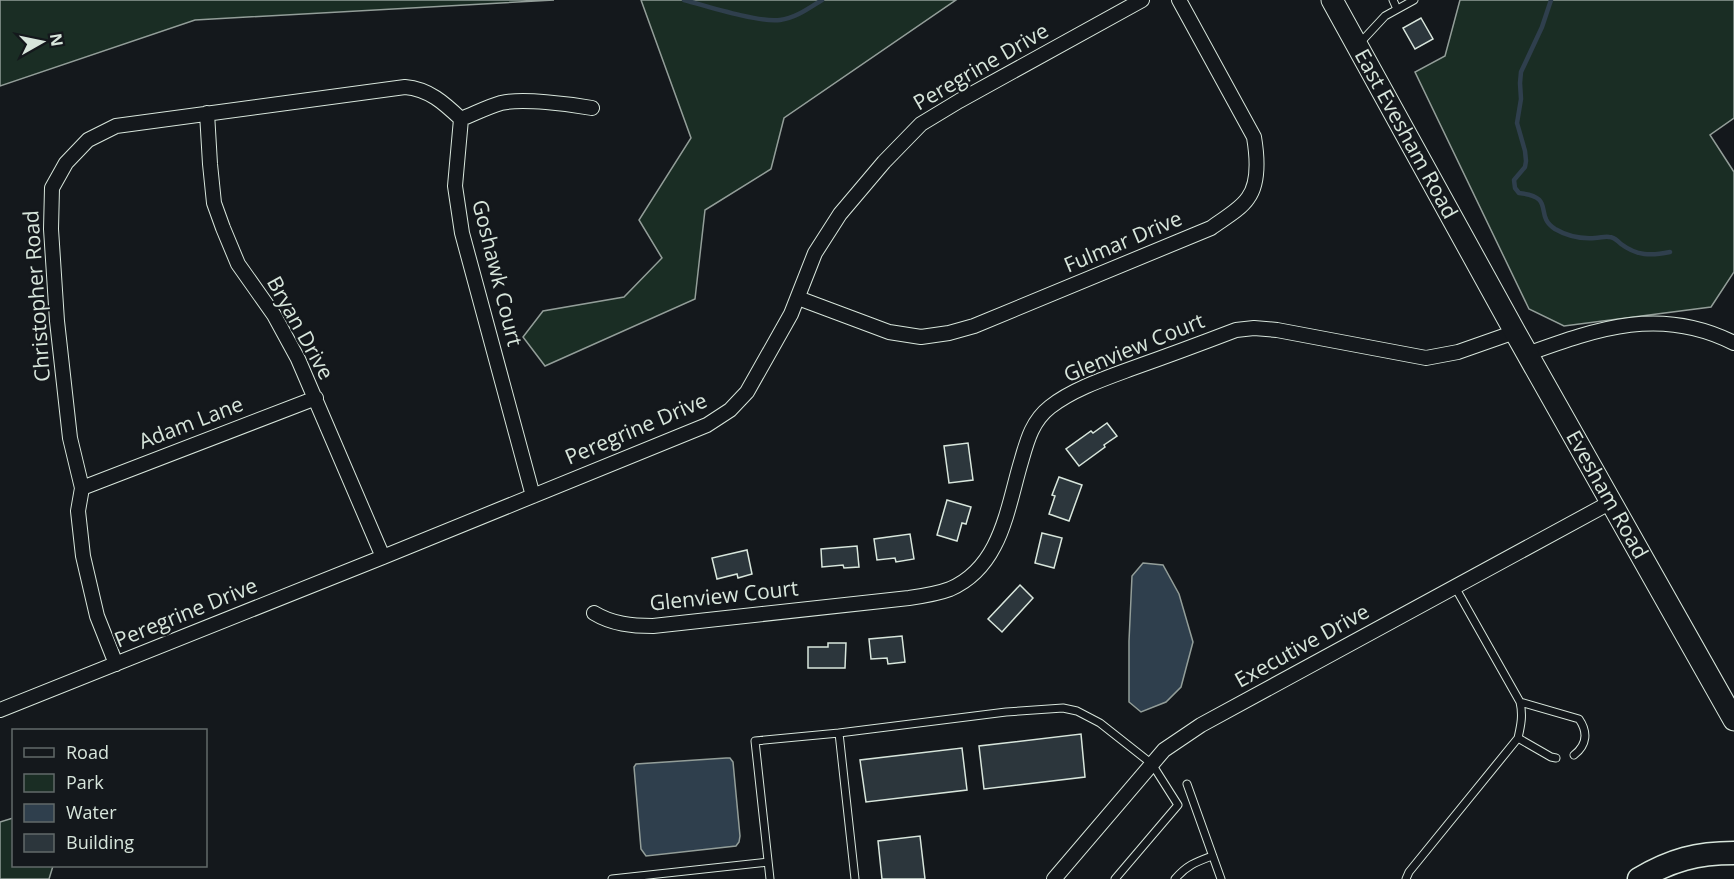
<svg xmlns="http://www.w3.org/2000/svg" width="1734" height="879" font-family="'Open Sans',sans-serif">
<rect width="100%" height="100%" fill="#14181c"/>
<path fill="#1a2d24" stroke="#939e99" stroke-width="1.5" d="M0 0H554L195 20 0 86Z
M641 0H956L784 118 771 169 705 210 695 299 545 366 523 337 543 311 624 297 662 258 639 220 691 138Z
M1460 0H1734V118L1710 135 1734 172V272L1711 307 1564 326 1529 309 1415 72 1445 56Z
M13 818 14 866H53L49 879H0V822Z"/>
<path fill="#2f3f4d" stroke="#939e99" stroke-width="1.5" d="M1143 563 1163 565 1179 594 1193 642 1181 687 1166 702 1141 712 1129 702V641L1132 576Z
M726 758H730L733 762 740 836 739 842 736 846 646 856 641 849 634 767 636 764Z"/>
<g fill="none" stroke-linecap="round" stroke-linejoin="round">
<path stroke="#2f3f4d" stroke-width="4.5" d="M684 0C706 6 760 23 780 20 796 18 809 8 822 0
M1551 0 1542 27 1521 72 1520 83 1521 99 1517 123 1525 151 1526 161 1525 167 1514 180 1515 188 1519 193C1557 197 1533 215 1555 229 1567 236 1581 239 1595 238 1600 238 1605 236 1609 237 1615 237 1617 241 1621 244 1637 256 1651 256 1670 252"/>
</g>
<path fill="#2c363c" stroke="#d8e6dc" stroke-width="1.5" d="M1421 18 1433 39 1415 49 1403 28Z
M1107 423 1117 436 1104 445 1105 447 1079 466 1066 449 1091 431 1093 433Z
M968 443 973 480 949 483 944 446Z
M1059 477 1082 485 1069 521 1049 514 1055 496 1052 495Z
M947 500 971 507 966 524 962 523 957 541 937 535Z
M1042 533 1062 538 1054 568 1035 563Z
M910 534 914 559 896 562 895 558 877 560 874 539Z
M857 546 859 567 844 568 843 565 822 567 821 549Z
M747 550 752 574 738 578 737 574 717 579 712 558Z
M1020 585 1033 598 1002 632 988 619Z
M902 636 905 662 888 664 887 658 871 659 869 639Z
M828 643H846L845 668H808V647H828Z
M1081 734 1085 777 984 789 979 746Z
M962 748 967 790 866 802 860 760Z
M920 836 925 879H882L878 841Z"/>
<g fill="none" stroke-linecap="round" stroke-linejoin="round">
<g stroke="#d8e6dc" stroke-width="9">
<path id="service" d="M1393 0 1397 9
M1359 44 1385 16 1414 0
M1520 702 1579 719C1588 732 1587 745 1574 755
M839 733 1006 712 1063 708 1077 711 1100 723 1152 764 1178 805 1115 879
M1518 738 1551 757 1556 758
M1187 784 1221 879
M612 879 768 862
M770 879 755 741 839 733 855 879
M1175 879C1187 865 1196 862 1212 856
M1406 879 1409 872 1518 738C1521 725 1523 715 1520 702L1455 587"/>
</g>
<g stroke="#d8e6dc" stroke-width="16">
<path id="minor" d="M207 113 210 164 214 203 223 228 238 264 274 315 298 359 383 557
M461 119 455 186 462 233 533 496
M461 119C474 114 487 107 501 103 522 98 570 104 592 108
M798 298 889 332 921 337 949 333 974 326 1211 228C1223 219 1240 210 1248 198 1260 182 1257 155 1254 137L1179 0
M1527 354C1599 328 1661 306 1734 343
M82 488 316 398
M594 613C612 624 632 626 653 626L909 598C923 596 937 594 950 589 1001 567 1007 509 1021 462 1027 441 1032 421 1050 407 1073 389 1106 378 1133 368 1167 356 1202 343 1236 330L1254 328 1277 330 1426 358 1458 352 1515 332
M116 664 97 616 83 556 78 511 82 488 70 438 57 321 51 229 52 188 66 163 88 140 116 126 405 87C429 89 444 103 461 119
M0 710 383 557 707 425 730 410 747 392 791 314 815 253 840 214 884 162 921 124 959 101 1142 0
M1054 879 1164 750 1201 725 1611 502"/>
</g>
<g stroke="#d8e6dc" stroke-width="23">
<g id="primary">
<path id="s1" d="M1332 0 1515 332 1734 720"/>
</g>
</g>
<g stroke="#d8e6dc" stroke-width="25">
<path id="trunk" d="M1639 879C1671 860 1697 853 1734 853"/>
</g>
<use href="#service" stroke="#14181c" stroke-width="7"/>
<use href="#minor" stroke="#14181c" stroke-width="14"/>
<use href="#primary" stroke="#14181c" stroke-width="21"/>
<use href="#trunk" stroke="#14181c" stroke-width="22"/>
</g>
<g text-anchor="middle" stroke-width="4.5" stroke-linejoin="round" paint-order="stroke">
<g font-size="21" fill="#d8e6dc" stroke="#14181c">
<text transform="translate(981 67) rotate(-30)" y="7">Peregrine Drive</text>
<text dy="7" stroke="none"><textPath href="#s1" startOffset="153">East Evesham Road</textPath></text>
<text transform="translate(1123 242) rotate(-23)" y="7">Fulmar Drive</text>
<text transform="translate(497 273) rotate(76)" y="7">Goshawk Court</text>
<text transform="translate(37 296) rotate(-94)" y="7">Christopher Road</text>
<text transform="translate(300 328) rotate(61)" y="7">Bryan Drive</text>
<text transform="translate(1134 348) rotate(-22)" y="7">Glenview Court</text>
<text transform="translate(191 423) rotate(-21)" y="7">Adam Lane</text>
<text transform="translate(636 429) rotate(-23)" y="7">Peregrine Drive</text>
<text dy="7" stroke="none"><textPath href="#s1" startOffset="566">Evesham Road</textPath></text>
<text transform="translate(724 596) rotate(-6)" y="7">Glenview Court</text>
<text transform="translate(186 613) rotate(-22)" y="7">Peregrine Drive</text>
<text transform="translate(1302 646) rotate(-29)" y="7">Executive Drive</text>
</g>
</g>
<rect x="12" y="729" width="195" height="138" fill="#14181c" stroke="#626a69" stroke-width="1.5"/>
<rect x="24" y="748" width="30" height="9" fill="#14181c" stroke="#626a69" stroke-width="1.5"/>
<text x="66" y="759" font-size="18" fill="#d8e6dc">Road</text>
<rect x="24" y="774" width="30" height="18" fill="#1a2d24" stroke="#626a69" stroke-width="1.5"/>
<text x="66" y="789" font-size="18" fill="#d8e6dc">Park</text>
<rect x="24" y="804" width="30" height="18" fill="#2f3f4d" stroke="#626a69" stroke-width="1.5"/>
<text x="66" y="819" font-size="18" fill="#d8e6dc">Water</text>
<rect x="24" y="834" width="30" height="18" fill="#2c363c" stroke="#626a69" stroke-width="1.5"/>
<text x="66" y="849" font-size="18" fill="#d8e6dc">Building</text>
<g transform="translate(42 42) rotate(81)" stroke="#14181c" stroke-width="4.5" paint-order="stroke">
<path d="M0-4.5L10 22L0 15L-10 22Z" fill="#d8e6dc"/>
<text y="-9" font-size="16" font-weight="bold" text-anchor="middle" fill="#d8e6dc">N</text>
</g>
</svg>
